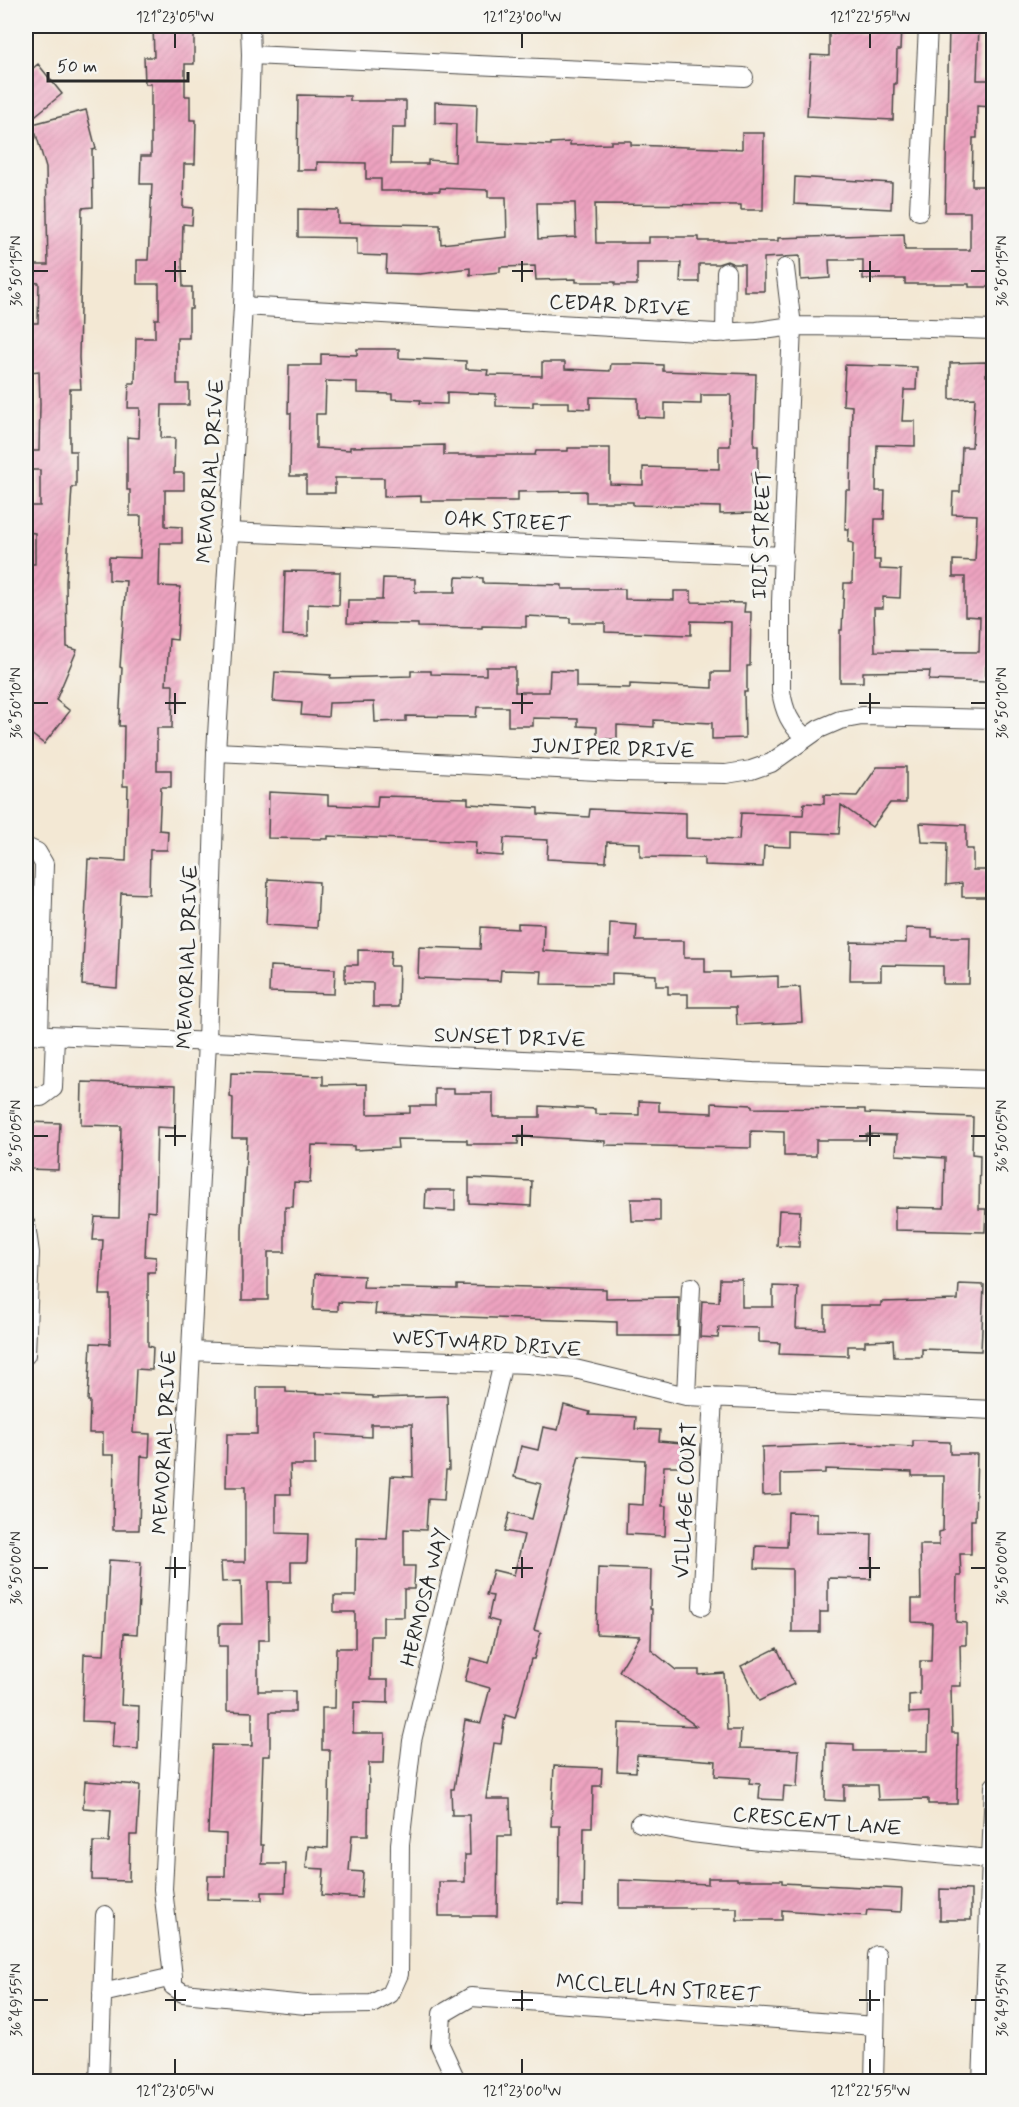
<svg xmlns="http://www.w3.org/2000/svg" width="1019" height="2107" font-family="Mynerve,sans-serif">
<defs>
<pattern id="building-hatch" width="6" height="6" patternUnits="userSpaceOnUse" patternTransform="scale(1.5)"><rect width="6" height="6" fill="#eda3c0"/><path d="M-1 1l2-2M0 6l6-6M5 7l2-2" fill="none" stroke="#cb8ca5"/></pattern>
</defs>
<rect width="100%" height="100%" fill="#f6f6f2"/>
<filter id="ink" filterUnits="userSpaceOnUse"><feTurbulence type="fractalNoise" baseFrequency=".0167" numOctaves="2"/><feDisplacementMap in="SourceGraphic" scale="12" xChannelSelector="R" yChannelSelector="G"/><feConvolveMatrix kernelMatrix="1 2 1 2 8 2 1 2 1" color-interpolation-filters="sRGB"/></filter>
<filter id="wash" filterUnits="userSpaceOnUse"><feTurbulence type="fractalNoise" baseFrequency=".008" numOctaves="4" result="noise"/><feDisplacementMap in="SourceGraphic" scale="24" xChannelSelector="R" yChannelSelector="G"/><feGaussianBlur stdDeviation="1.35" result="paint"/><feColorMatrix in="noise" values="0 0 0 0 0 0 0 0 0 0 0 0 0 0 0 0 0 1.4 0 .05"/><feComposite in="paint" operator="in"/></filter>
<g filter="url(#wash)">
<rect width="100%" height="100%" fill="#f3e8d4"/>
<g id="blocks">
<path fill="url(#building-hatch)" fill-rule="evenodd" d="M153 26H194V64H185V96H190V120H196L195 164H184L183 207 193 208 192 225 183 224 182 260 183 287H192V309H189V338H177V384H189V405H162L161 438H175L174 473H184V490H165V526L182 527V543H160L159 586 180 587 177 640 169 639 166 685H173L172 728H157V770H171V787H161L159 830 168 831 167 850H150L149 894 121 893 117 988 82 985 88 859 126 861 128 786H123L124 726H119L122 668 120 667 126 581 109 580V557L140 558 141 516H130V490H127V437L139 438 140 408H128L129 383H135L136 338H155V319H159V284H137V260H148L152 184H140L141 156H151V84H145L144 57H154Z
M872 26H901L900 50H897L896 84H894L893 120 807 116 811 55 829 56V33L872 32Z
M949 26H979L977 80H993V107L977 106V138H973L972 186H993V287H969V284H905V279H863V260H829L830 278 801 280 800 256 764 258V291H744V264H734L727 261 718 264H699V282H680L681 263H637V285H615V282H576V279L536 280 535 266 500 267V272L470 275V268L420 274 386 273 387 256 357 255V238L298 237V209L338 210V223L440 225 441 244 507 237 506 197H488V190L440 188V191H381V179H366V163L317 162V170H297L298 95 350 96V101H406V128H392L391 164H428V160L455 162 456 124 435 123V102L477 104 476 142 551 145V143L570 142V145L611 144V141H631V145L742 149V133H764L763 210H741V205L595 204 596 243H649V237H699V241H778V238L904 234 905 250H970V212H945ZM537 203H575L576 237 538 239Z
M38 64 62 94 26 123V74Z
M86 110 96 149 92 150 93 207 82 208 79 358 81 389H70V451H76V487H72L66 582 67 647 77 650 56 700 70 711 44 744 26 730V564H35V533L26 532V506H40V470H26V451H39L40 404 39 371 30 372 29 355 30 323H38L39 283 27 282V265H48L46 168 36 134 29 125Z
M795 177 892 183 891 209 794 204Z
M357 349H399V358L466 361V369L488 370 487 375 542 376V362H565V369L610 371 611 364H640L663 365V371L756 374 754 446H758V473H752L753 513 720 514V507L633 505V502H586V491L518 492V501H421V496L384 497V478H335V493H306V476H290L291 413H288L289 365H321V354L357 355ZM326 381 357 382V393L392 394V399L421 400 420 403 447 404V392L496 394V406L533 407V402H569V408L590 409V397L638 398V417L665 418V403L701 404V395H731L730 446H719V469L643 467V485L610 484V448H568V451H536L535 455H444V445L350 447V450L316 448V414H325Z
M986 362V376H993V667H986V682L929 680 930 671 863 672V682H840V630H842L844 583H852L853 543 848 542 849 529H845L846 490H850L852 406 843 405 845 365 917 367 916 390H904L902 421H915V446L877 445 876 491H885L884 519H875L874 560H880V569L901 570 900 598 883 597V608H874L875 651 979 652 980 617 965 616V577H953V560L975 561 977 515 952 514 953 492H960L962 447H972L975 398 950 399V363Z
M285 571 340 572 339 605 308 604V636L283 635Z
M456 577 483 578V583L562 585V589H625V599L674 600V591H691V602L745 603 744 612H751L750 666H747V692H744L745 738 712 739V723L654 720V727L617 725V739H597V727L578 726V719L533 718V726H508V707H477L476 717 406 716V721L375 722 374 702 329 703 328 717 301 715 302 703 273 701 275 672 331 675 330 678 411 676V671H431V674L486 675V667H515V692H549L550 670 576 671V687L630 688V684L712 688V672H730L731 622 691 621V635L605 632V623H570V618L526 616V627L482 626V628L418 627V624L347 623 348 600H382L383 578 415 579V592H455Z
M877 767H906V803H890L872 827 841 805 839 834 791 832V847L764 846 763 867 704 865V858L640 857V843L607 842 606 862 547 859 548 840 504 838 503 856 475 854 476 842 328 836V839L268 838 269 792 328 795V805L377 807 378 796 468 798V804L538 808V814L589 817 590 809 686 813V838L739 840 741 813 803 815 804 803 824 804V795L857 796Z
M920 823 966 825V849H973V870H993V897H962V883L946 885 947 843 922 842Z
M268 879 319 882 317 928 266 925Z
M518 923 544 924 543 951 609 955 610 923 637 925 636 941H684V958H705V972H729V978L778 976V988L800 987 802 1022 737 1025 736 1007H688V994H668V986H656V975L612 973V985L541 984 542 971 501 970 500 981 418 978 419 947 480 949 481 927 518 929Z
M906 928 932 929V937H970L969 984H943V966L881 965V980H850L851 942 906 943Z
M358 950 391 951 390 966H399L398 1007H373V983L345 982V965H358Z
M270 966 335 969 334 994 269 992Z
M231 1073 323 1076V1085L367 1084V1114L410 1113V1106H435V1089H454V1093H493V1117H540V1106L595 1109V1114L639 1115V1101L659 1102V1111L712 1113V1103L752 1105V1108L865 1109V1113L973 1117 972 1154 980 1155 979 1209H986L985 1232 895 1230V1207L944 1208 945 1158 896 1155 897 1135 866 1134V1140H816V1156H784V1132L751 1131V1148L605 1145V1141L519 1136 518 1144H467V1140L397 1139 398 1148 354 1150V1146L312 1145 310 1183 294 1182 293 1207H285V1252H268V1300H242V1230L247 1138H232L233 1098 230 1097Z
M82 1082 176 1085 175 1128 157 1127 155 1212 147 1211 145 1256 156 1257 155 1272H148V1346L153 1347 152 1370 136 1369 133 1433 150 1434 149 1457 141 1456 139 1530H113L114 1455H103V1433H89L90 1401H88L91 1343 110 1344V1295H100L103 1240H93L95 1217 119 1218 121 1126 81 1125Z
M26 1122 60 1123 58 1170 26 1169Z
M469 1178 532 1181 531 1206 469 1203Z
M426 1190H455V1211L425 1209Z
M631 1199H660V1221H632Z
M779 1210 800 1211 799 1247 777 1246Z
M315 1274 364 1276 363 1287 457 1289V1285L606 1289V1298L679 1297 678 1336H617V1322L375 1314 376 1304 338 1302V1311L313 1310Z
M720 1279H742V1307H773V1286L798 1287 796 1328 825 1329V1306H881V1302L958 1300 959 1284 984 1285 981 1351 922 1349V1357H894L893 1340 865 1341V1346H848V1356L779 1354 780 1343 759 1342V1328L719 1327 718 1338 700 1337 702 1301 719 1302Z
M257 1387H286V1392L373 1396V1398L447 1396 449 1470H446L444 1500 428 1499 426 1530 404 1529V1566H415L414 1589H404V1617H383V1636H371L370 1680H388V1703L354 1702 353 1733H385L384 1763H369L368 1835H352L349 1871 363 1872 361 1898 322 1895 324 1869 306 1868 308 1846 328 1848 330 1750H322V1708H335L336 1648H355V1612H334V1596H356L357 1538 387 1539 391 1476 413 1477 412 1424H371V1437L315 1434V1465H290L291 1494H276V1533L308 1534 307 1562H291V1582H268L269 1640H258V1691H295V1712H270V1756H263L260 1845H263L262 1864H286L285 1892H262V1900L207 1899 208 1876H225L226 1834 208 1833 212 1745 252 1746V1712L227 1711V1646H219V1624H242L241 1581 222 1582 221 1562H245V1487H226L227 1434H257Z
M564 1405 590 1412 589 1415 636 1417 635 1429 660 1430 659 1441 682 1443 681 1466H664L662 1506H666L665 1536 626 1534 627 1504 643 1505 645 1460 579 1456 534 1630 541 1632 534 1659H531L515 1718 505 1715 501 1744 494 1743 486 1799H510L511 1836H498L497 1916H439V1882H465V1855H470L469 1815H452L451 1789H454L465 1720 481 1723 490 1688 465 1681 471 1658 489 1663 499 1622 488 1619 493 1596 486 1595 493 1570 514 1575 524 1535 505 1531 510 1513 532 1519 541 1484 514 1477 521 1446 538 1450 543 1427 558 1430Z
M913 1441 950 1442V1454H977L975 1520H971V1554H960L961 1576H957L956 1622 966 1623V1645H960L961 1686H951L952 1733H958L957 1804H928V1799L878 1800 877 1785H844V1801L825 1800 826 1743 854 1744V1751H928L929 1712 909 1713V1695L920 1694V1661H931L932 1623 912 1622V1599H921L920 1545H939V1532L943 1531 944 1476H912V1472L825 1469V1473L781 1474V1494L763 1495 762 1447 850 1444 913 1447Z
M788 1512 817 1513V1533L872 1534 871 1579 828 1578V1612H820V1632H792V1569L755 1568 756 1546 787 1547Z
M109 1560 141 1562 137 1634 124 1633 121 1705 139 1706 138 1749 112 1747 114 1722 82 1721 84 1654 104 1655Z
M598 1568 651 1570 650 1609H652L651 1650 676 1670H699V1675L724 1673 727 1730H741L740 1748 799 1750 797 1787 784 1786 783 1800 759 1799 760 1784 749 1783 750 1778 715 1776 716 1761 637 1755 636 1772 617 1771 619 1723 696 1726 619 1671 640 1636 596 1634Z
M777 1648 794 1684 759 1701 741 1666Z
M554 1766 602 1768 601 1786H593L592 1827H584L583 1906 559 1905 560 1826H551Z
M85 1781 140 1785 137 1835H130L129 1881 92 1880 93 1842H109L111 1810 83 1808Z
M708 1878H737V1880H782V1883L902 1889 901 1912 867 1910 866 1916 782 1910V1920H737V1908H619V1880L708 1884Z
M940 1889 971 1890V1920H940Z"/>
</g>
</g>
<g filter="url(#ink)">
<use href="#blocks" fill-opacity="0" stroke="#494744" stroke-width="1.5"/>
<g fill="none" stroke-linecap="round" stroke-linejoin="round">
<g stroke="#494744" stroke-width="20">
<path id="minor" d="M251 55 744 77
M919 211 928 26
M785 268 792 326 781 602V691C784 711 790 725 806 738
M243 306 716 333 757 331 792 326 898 327 994 330
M725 333 726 272
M228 532 784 556
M216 752 618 772 726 774 751 770 771 763 819 729 840 720 862 716 994 719
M26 847 37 852 44 864 39 1035
M26 1034 237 1043 430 1056 614 1064 753 1072 994 1079
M26 1096 41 1097 53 1088 55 1036
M26 1225 30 1253 26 1355
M191 1351 528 1364 575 1369 686 1396 994 1410
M686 1396 691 1287
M702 1606 713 1397
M640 1823 692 1833 760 1841 863 1847 990 1859
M173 1977V1986L183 1993 306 2005 372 2004 390 1994 399 1974 400 1844 412 1741 503 1363
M102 1993 173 1977 163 1889 207 1042 216 752 243 306 251 55 250 26
M99 2082 105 1915
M457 2082 440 2045 442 2014 471 1997 875 2026
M874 2082 877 1955
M982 2082 994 1786"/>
</g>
<use href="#minor" stroke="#fff" stroke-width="18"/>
</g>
</g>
<path fill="none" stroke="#2b2b2b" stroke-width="2" d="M175 33V48M522 33V48M870 33V48M175 261V282M522 261V282M870 261V282M33 271H48M165 271H186M512 271H533M859 271H880M971 271H986M175 693V714M522 693V714M870 693V714M33 703H48M165 703H186M512 703H533M859 703H880M971 703H986M175 1125V1146M522 1125V1146M870 1125V1146M33 1136H48M165 1136H186M512 1136H533M859 1136H880M971 1136H986M175 1557V1578M522 1557V1578M870 1557V1578M33 1568H48M165 1568H186M512 1568H533M859 1568H880M971 1568H986M175 1990V2011M522 1990V2011M870 1990V2011M33 2000H48M165 2000H186M512 2000H533M859 2000H880M971 2000H986M175 2059V2074M522 2059V2074M870 2059V2074"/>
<g text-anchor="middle" stroke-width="6" stroke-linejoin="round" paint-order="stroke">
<g font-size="21" fill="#2b2b2b" stroke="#f6f6f2">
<text transform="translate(620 305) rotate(3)" y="7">CEDAR DRIVE</text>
<text transform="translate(210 471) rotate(-86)" y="7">MEMORIAL DRIVE</text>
<text transform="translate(507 521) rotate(3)" y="7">OAK STREET</text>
<text transform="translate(761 535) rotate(-88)" y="7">IRIS STREET</text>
<text transform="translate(613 748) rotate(2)" y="7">JUNIPER DRIVE</text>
<text transform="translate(187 957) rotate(-88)" y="7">MEMORIAL DRIVE</text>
<text transform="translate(510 1037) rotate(2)" y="7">SUNSET DRIVE</text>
<text transform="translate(487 1343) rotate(4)" y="7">WESTWARD DRIVE</text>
<text transform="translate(164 1442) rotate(-87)" y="7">MEMORIAL DRIVE</text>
<text transform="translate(685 1500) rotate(-87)" y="7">VILLAGE COURT</text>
<text transform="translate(424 1597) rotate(-76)" y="7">HERMOSA WAY</text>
<text transform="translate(817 1821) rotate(5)" y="7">CRESCENT LANE</text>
<text transform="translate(658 1988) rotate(4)" y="7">MCCLELLAN STREET</text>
</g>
</g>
<rect width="1019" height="2107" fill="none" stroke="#f6f6f2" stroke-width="66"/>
<path d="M48 72v9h140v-9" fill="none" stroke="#2b2b2b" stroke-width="3"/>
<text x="57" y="72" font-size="18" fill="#2b2b2b" stroke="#f6f6f2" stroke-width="4.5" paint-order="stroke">50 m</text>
<rect x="33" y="33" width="953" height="2041" fill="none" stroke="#2b2b2b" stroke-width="2"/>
<g font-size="15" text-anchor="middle" fill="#2b2b2b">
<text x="175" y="22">121°23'05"W</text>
<text x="522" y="22">121°23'00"W</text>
<text x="870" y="22">121°22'55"W</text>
<text transform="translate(16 271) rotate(-90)" y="5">36°50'15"N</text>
<text transform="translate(1002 271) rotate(-90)" y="5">36°50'15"N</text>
<text transform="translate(16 703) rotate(-90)" y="5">36°50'10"N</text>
<text transform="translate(1002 703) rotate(-90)" y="5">36°50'10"N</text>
<text transform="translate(16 1136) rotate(-90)" y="5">36°50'05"N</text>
<text transform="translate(1002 1136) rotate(-90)" y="5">36°50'05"N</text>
<text transform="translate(16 1568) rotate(-90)" y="5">36°50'00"N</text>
<text transform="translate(1002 1568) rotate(-90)" y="5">36°50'00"N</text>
<text transform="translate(16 2000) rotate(-90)" y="5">36°49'55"N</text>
<text transform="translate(1002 2000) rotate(-90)" y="5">36°49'55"N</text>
<text x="175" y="2096">121°23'05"W</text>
<text x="522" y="2096">121°23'00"W</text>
<text x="870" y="2096">121°22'55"W</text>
</g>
</svg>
